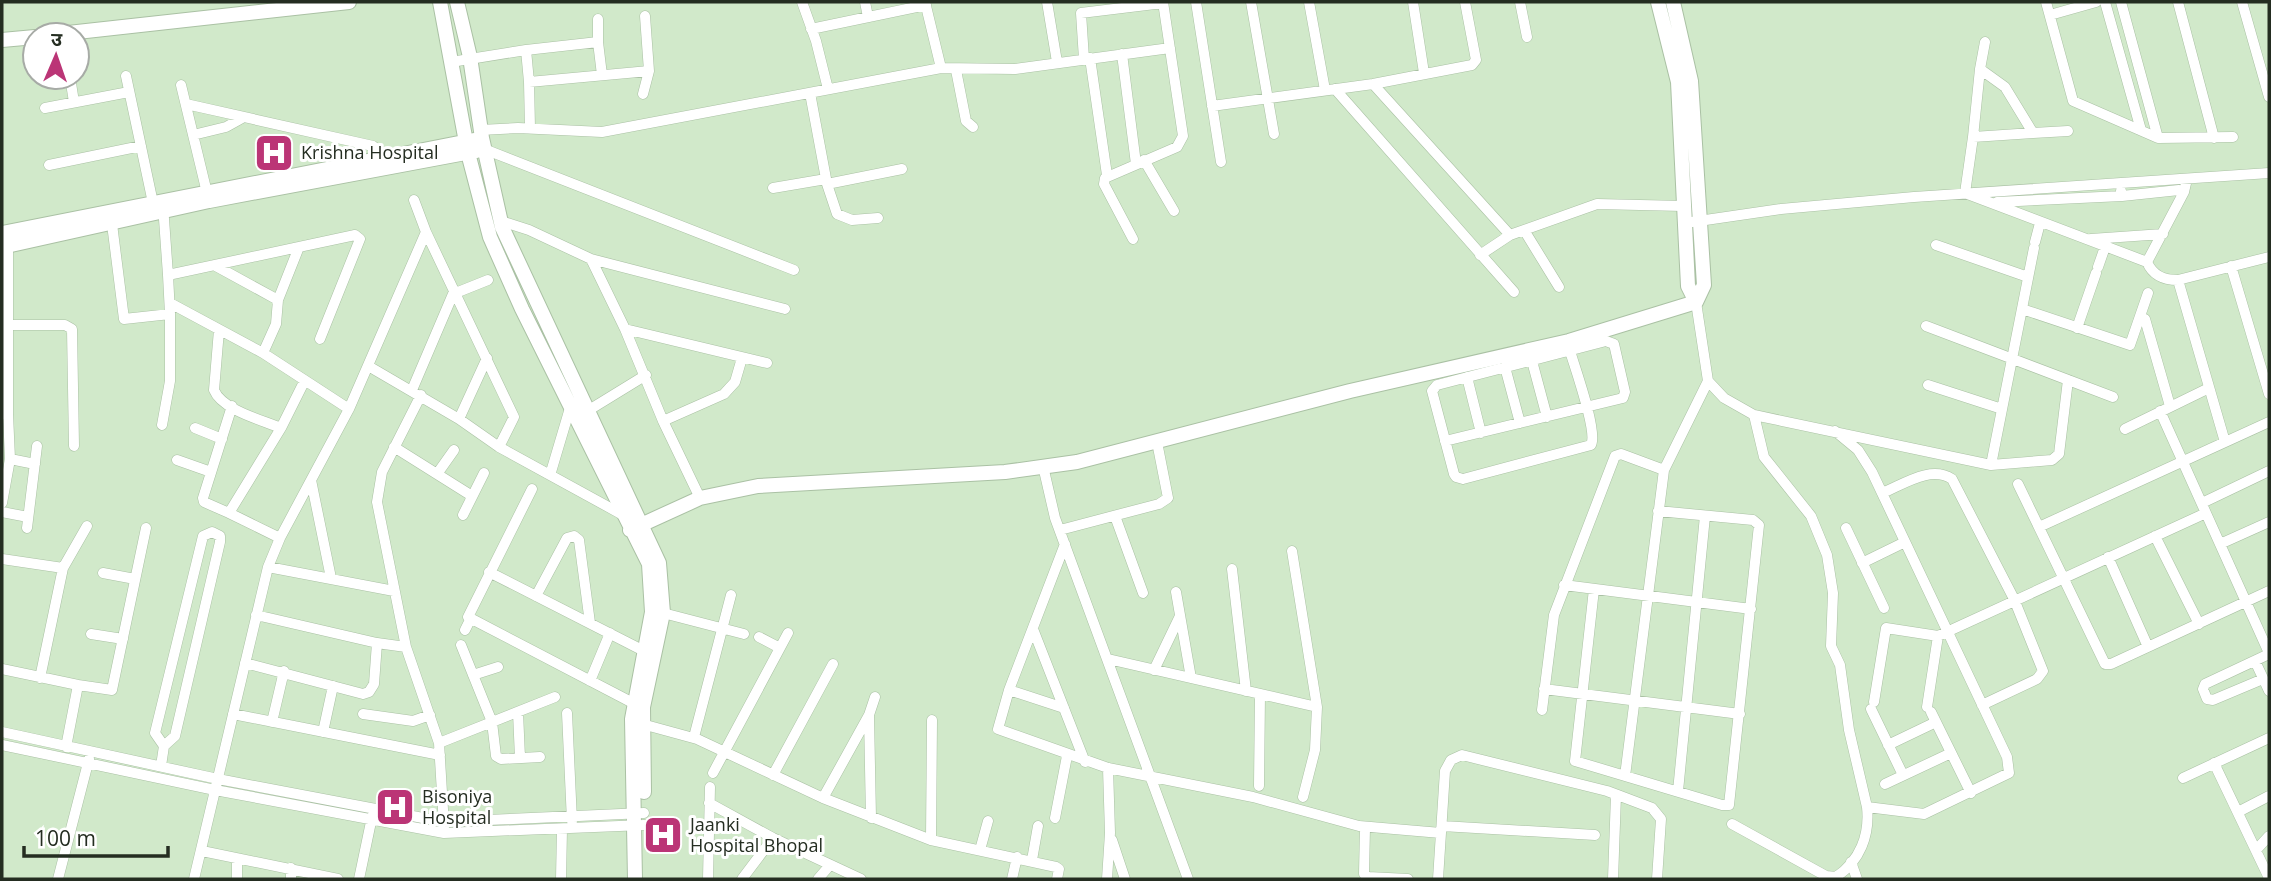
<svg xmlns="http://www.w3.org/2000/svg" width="2271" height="881" font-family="'Open Sans','Noto Sans Devanagari',sans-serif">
<rect width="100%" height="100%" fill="#d1e9ca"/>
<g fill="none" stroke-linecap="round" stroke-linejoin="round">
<g stroke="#aac1a4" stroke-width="11">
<path id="street" d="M802 2 816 41 828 89
M865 2 868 17
M925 2 941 68
M1047 2 1057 62
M1196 2 1221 162
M1251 2 1274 134
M1309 2 1325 90
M1413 2 1424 73
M1520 2 1527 37
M2046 2 2073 101 2158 138 2233 137
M2105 2 2141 130
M2121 2 2158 138
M2178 2 2214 138
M2242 2 2269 97
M2050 15 2096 2
M598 19V42
M811 29 926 5
M1985 42 1980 69 2005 87 2033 133 2068 131
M1122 54 1136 164
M1090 58 1107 175
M1084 59 1081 13 1163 3
M451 62 526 50
M1980 69 1973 137 2033 133
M956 70 966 121 973 127
M602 75 598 42 526 50 529 82 649 71
M126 76 153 203
M70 77 74 102
M529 82 530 128
M1373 84 1510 235 1597 204 1683 206
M181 85 208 197
M1335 89 1514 292
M810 93 827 184 837 214 852 220 878 218
M643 94 649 71 645 16
M186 104 373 146 389 157
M1212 106 1373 84 1472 65 1476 60 1465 2
M45 108 129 92
M480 130 518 128 602 132 941 68 1015 69 1170 48
M193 135 226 127 244 117
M1973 137 1965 193 2147 262C2153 276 2164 280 2178 280L2269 257
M484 149 794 270
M1144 160 1174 211
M49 165 141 146
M827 184 902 169
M773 188 826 179
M2121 191 2122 196 2179 190 2184 192 2187 179
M1997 202 2122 196
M163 205 168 275 355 235 360 239 320 339
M501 221 529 230 591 259 785 309
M1685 223 1781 209 1914 197 2269 173
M112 224 124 319 170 314 168 275
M1524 230 1559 287
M1133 239 1104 184 1105 178 1177 147 1183 136 1163 2
M2091 239 2163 234
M2035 242 2040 223
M1936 245 2028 277
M1480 255 1510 235
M591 259 625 329 767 363
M2147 262 2184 192
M214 265 278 300 299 247
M2231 266 2269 394
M2098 267 2105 247
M2178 280 2225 442
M1696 302 1708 381 1724 398 1754 415 1991 465 2052 460 2059 454 2068 380
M170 303 263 353 276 324 278 300
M2022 309 2130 345 2148 293
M2145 319 2170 406
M8 325H65L72 329 74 446
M1926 326 2113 397
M2077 328 2096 273
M625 329 663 421 700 498
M219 330 214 390C222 410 262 420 281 428L304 382
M263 353 349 409 426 232 414 200
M1532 361 1547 417
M370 367 459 419 499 447 514 417 426 232
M1505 367 1520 423
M1467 377 1481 433
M1928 385 2002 409
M412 390 453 294 488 280
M421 395 382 472 377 502 406 647 439 743 444 826
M589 410 646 375
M2160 411 2269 653
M2 414H8V246
M1754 415 1764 457 1811 516 1827 555 1833 593 1831 646 1840 665 1849 730 1867 807
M459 419 487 358
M663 421 724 394 735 382 742 358
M162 425 170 381V314
M195 428 222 439
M281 428 229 513 280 538 349 409
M2125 429 2209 388
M1445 441 1623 398 1625 392 1614 344 1606 341 1437 385 1432 391 1454 474 1456 477 1463 479 1591 445C1598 432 1575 368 1570 351
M394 447 472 496
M499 447 623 515
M10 459 35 464
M177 460 211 472
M1991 465 2034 248
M1043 466 1055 518 1188 879
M551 472 570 408
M437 474 454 450
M311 480 331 578
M2018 484 2105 664H2111L2269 591
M532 489 468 617 633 703
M1882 493C1904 484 1931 465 1952 479L2014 599 2043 671 2037 679 1982 705
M2 503 10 459 8 414
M2202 503 2269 471
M2 512 28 517
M229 513 204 502 203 498 232 406
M463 515 484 473
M1115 516 1143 593
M2039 527 2269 422
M27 528 37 446
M1846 528 1884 608
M1060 530 1159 504 1168 498 1157 442
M2155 536 2199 624
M1065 544 1009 690 998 729 1108 768 1253 797 1359 826 1441 833
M2220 544 2269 522
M1292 551 1317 707 1315 750 1303 797
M2108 557 2148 647
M2 559 63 568
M1862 563 1905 542
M268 567 394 591
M1232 569 1246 691
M489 572 644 651
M103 573 135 579
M1564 585 1751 609
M1594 589 1575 761 1722 805H1729L1759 525 1753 520 1658 511
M1176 592 1191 678
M536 596 567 538 574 536 579 540 590 623
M663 613 744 634
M256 615 377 643 406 647
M1033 629 1085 762
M465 630 471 618
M91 634 123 639
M759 637 780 648
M461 645 492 722 496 756 501 759 540 757
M1108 659 1317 707
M2255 661 2269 691
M245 663 363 694 369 692 374 684 377 643
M2 669 78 685
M1154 670 1180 616
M473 675 498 667
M40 678 63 568 87 526
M2263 679 2213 700 2207 699 2203 689 2205 684 2269 654
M590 681 610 633
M1544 689 1740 714
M1009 690 1064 708
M1874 702 1886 628 1938 636 2206 513
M1927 707 1938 636
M1871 709 1903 775
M1542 710 1554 615 1615 456 1621 454 1664 470
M518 712 520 758
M1931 712 1971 793
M567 713 572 821
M233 714 440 755
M363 714 413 721 430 715
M869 716 871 818
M272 722 284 671
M642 724 697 739 823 798 931 840 1056 867 1059 869 1057 879
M2 732 218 779 444 822 644 813
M323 732 333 686
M694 737 731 595
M439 743 555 697
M2 745 215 790 444 833 644 825
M1888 745 1936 722
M66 747 78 685 112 690 146 528
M2214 763 2269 878
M161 766 164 746 175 736 220 542V536L212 532 203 536 155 733 164 746
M713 773 788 633
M773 775 833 664
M1625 776 1664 470 1708 381
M2183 778 2269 738
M1885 784 1951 753
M1259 786 1260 694
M1678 791 1705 516
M823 798 869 715 875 697
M709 803 773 838 861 879
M2238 812 2269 796
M1055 818 1067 756
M1732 824 1826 876 1836 877C1860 861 1870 835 1867 807L1924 814 2009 773 2007 757 1872 472 1858 450 1835 431
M1442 826 1595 835
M1365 827 1364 874 1368 877 1408 879
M931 840 932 720
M1112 840 1125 879
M980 850 988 821
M2256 850 2269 836
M202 851 338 879
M237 859V879
M1032 860 1038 826
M1851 862 1857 879
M58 879 89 759
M194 879 268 567 280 538
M291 879V868
M359 879 372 817
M561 879 562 829
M708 879 710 787
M742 879 773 838
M818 879 830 865
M1012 879 1017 857
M1107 879 1110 833 1108 768
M1438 879 1445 771 1451 760 1462 755 1607 791 1652 808 1661 819 1657 879
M1613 879 1616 795"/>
</g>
<g stroke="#aac1a4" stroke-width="16">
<path id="secondary" d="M440 2 468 153 490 237 522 309 649 564 652 612 632 719 635 879
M457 2 470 57 482 138 502 227 659 563 663 613 643 707 644 792
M1658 2 1678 82 1688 286 1696 302
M50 35 349 2
M2 40 35 37
M2 233 474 140
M2 247 209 201 476 151
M630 530 700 498 758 486 1005 472 1077 462 1350 391 1569 341 1696 302 1704 285 1691 81 1673 2"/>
</g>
<use href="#street" stroke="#fff" stroke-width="10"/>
<use href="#secondary" stroke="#fff" stroke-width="14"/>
</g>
<defs>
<g id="hospital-square" transform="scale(2.0125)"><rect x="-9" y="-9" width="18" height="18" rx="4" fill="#bb3576" stroke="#fff"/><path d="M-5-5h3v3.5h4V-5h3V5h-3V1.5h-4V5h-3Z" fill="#fff"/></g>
</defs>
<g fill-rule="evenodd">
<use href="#hospital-square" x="274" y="153"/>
<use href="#hospital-square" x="395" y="807"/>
<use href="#hospital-square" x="663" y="835"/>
</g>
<g text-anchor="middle" stroke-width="6" stroke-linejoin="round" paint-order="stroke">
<g font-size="18" fill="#242d21" stroke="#fff" text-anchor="start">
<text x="301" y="159">Krishna Hospital</text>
<text x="422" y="803">Bisoniya<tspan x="422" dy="21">Hospital</tspan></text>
<text x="690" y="831">Jaanki<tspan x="690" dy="21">Hospital Bhopal</tspan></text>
</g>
</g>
<rect width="2271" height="881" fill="none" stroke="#242d21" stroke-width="7"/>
<g transform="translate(56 56) rotate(2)"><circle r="33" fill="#ffffff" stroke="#a7aba6" stroke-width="2"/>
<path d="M0-5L12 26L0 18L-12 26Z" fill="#bb3576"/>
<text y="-10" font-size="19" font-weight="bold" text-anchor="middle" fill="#242d21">उ</text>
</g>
<path d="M24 846v10h144v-10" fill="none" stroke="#242d21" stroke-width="3.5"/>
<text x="35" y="846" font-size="21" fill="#242d21" stroke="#ffffff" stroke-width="5" paint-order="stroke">100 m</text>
</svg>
